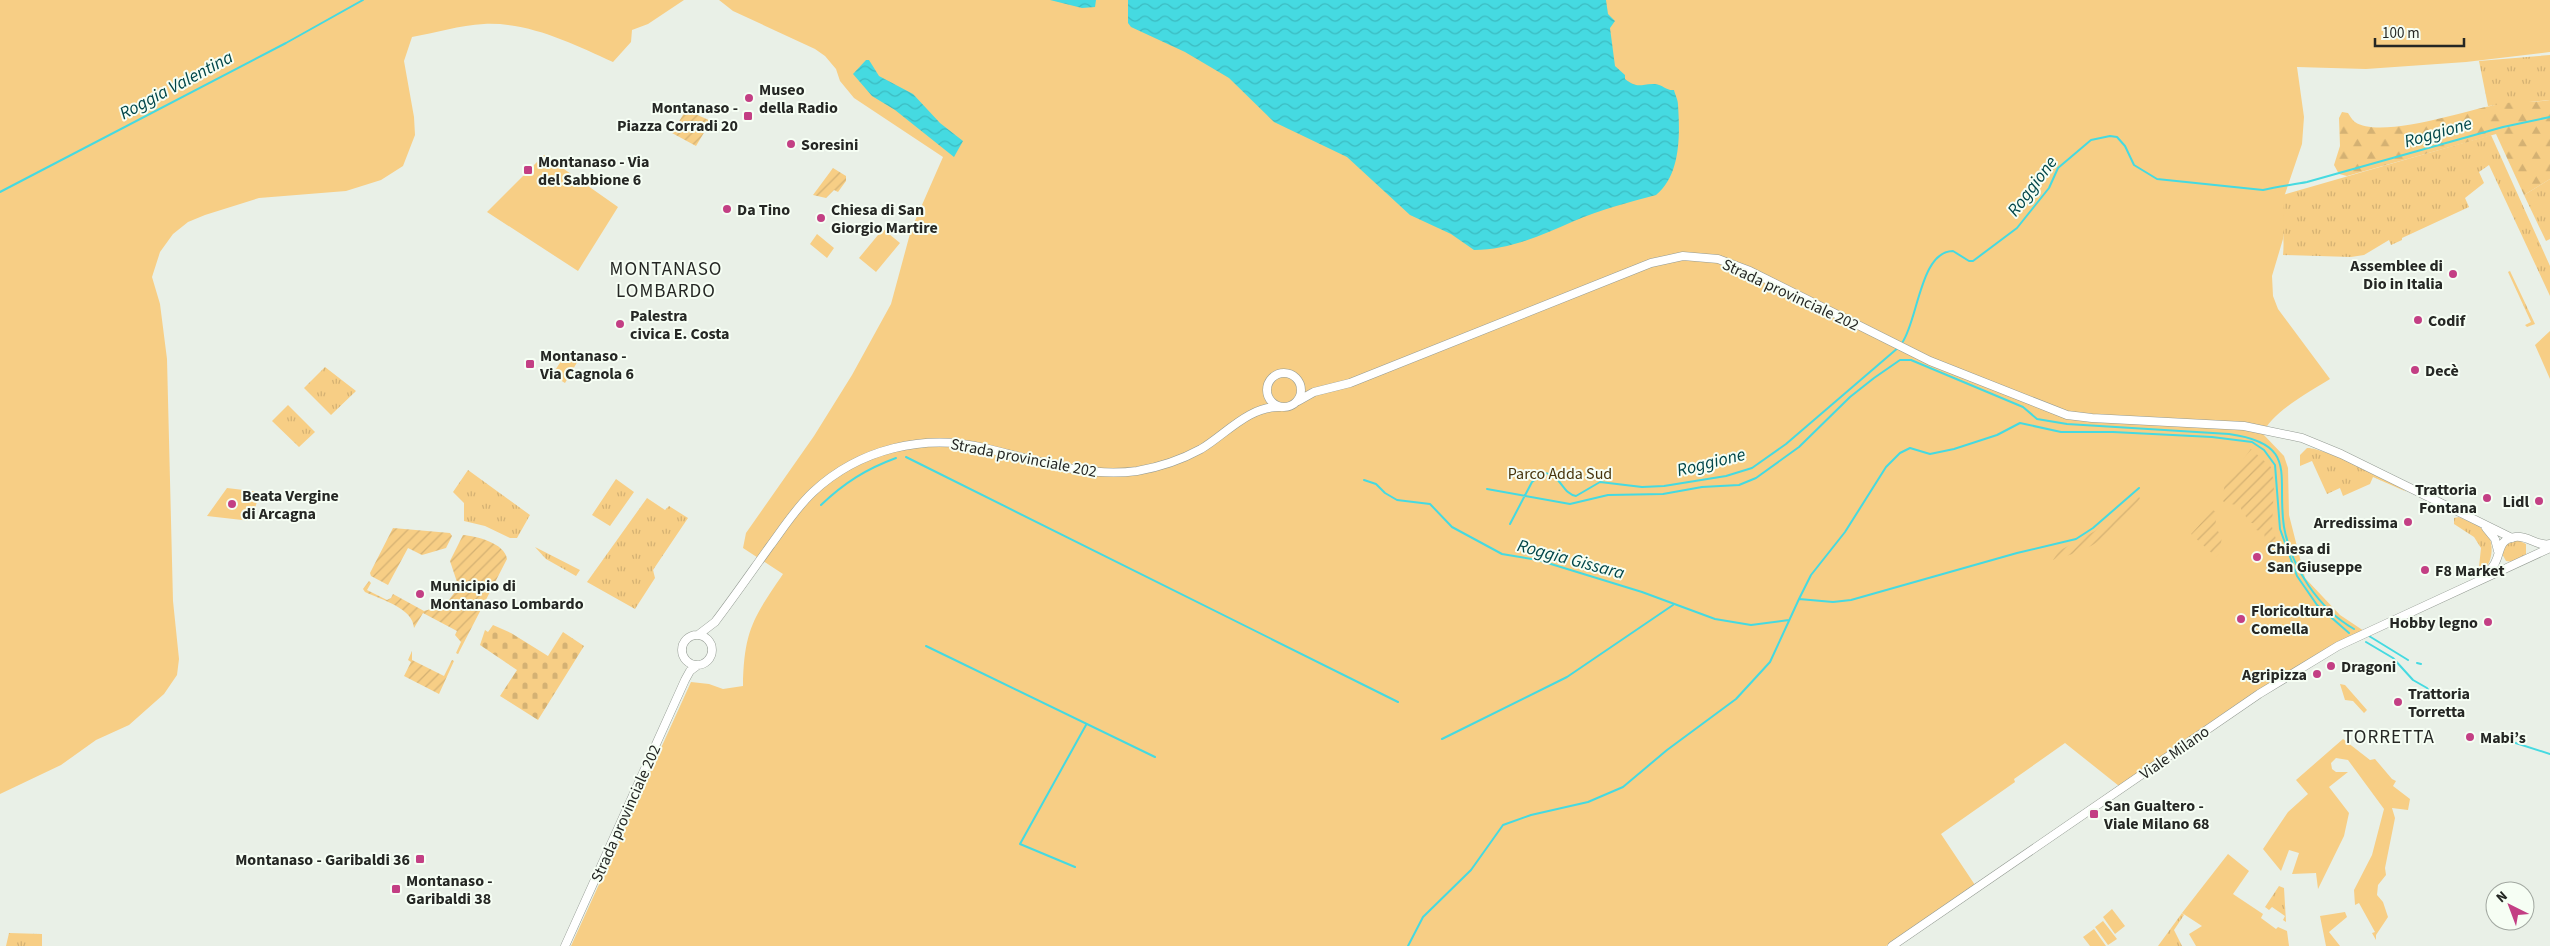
<svg xmlns="http://www.w3.org/2000/svg" width="2550" height="946" font-family="'Source Sans 3',sans-serif">
<defs>
<pattern id="grass-tufts" width="24" height="20" patternUnits="userSpaceOnUse" patternTransform="scale(1.25)"><rect width="24" height="20" fill="#f7ce85"/><path d="M3 7l-1-3M5 7V3M7 7l1-3M15 17l-1-3M17 17v-4M19 17l1-3" fill="none" stroke="#d4b173"/></pattern>
<pattern id="forest-firs" width="22" height="20" patternUnits="userSpaceOnUse" patternTransform="scale(1.25)"><rect width="22" height="20" fill="#f7ce85"/><path d="M5 1l3.5 6h-7zM16 11l3.5 6h-7z" fill="#d4b173"/></pattern>
<pattern id="cemetery-stones" width="16" height="16" patternUnits="userSpaceOnUse" patternTransform="scale(1.25)"><rect width="16" height="16" fill="#f7ce85"/><path d="M2 7V4a2 2 0 0 1 4 0v3zM10 15v-3a2 2 0 0 1 4 0v3z" fill="#d4b173"/></pattern>
<pattern id="garden-furrows" width="10" height="10" patternUnits="userSpaceOnUse" patternTransform="scale(1.25)"><rect width="10" height="10" fill="#f7ce85"/><path d="M-1 1l2-2M0 10L10 0M9 11l2-2" fill="none" stroke="#d4b173"/></pattern>
<pattern id="water-waves" width="16" height="10" patternUnits="userSpaceOnUse" patternTransform="scale(1.25)"><rect width="16" height="10" fill="#45dae1"/><path d="M0 5q4-4 8 0t8 0" fill="none" stroke="#3cbbc1"/></pattern>
</defs>
<rect width="100%" height="100%" fill="#e9f0e7"/>
<path fill="url(#grass-tufts)" d="M2550 55V100L2488 106 2479 61Z
M2491 135 2550 266V296L2489 165 2479 172 2484 183 2465 198 2469 207 2402 238V240L2391 245 2389 240 2364 255 2351 257 2283 255C2285 235 2281 217 2279 196Z
M2550 179V239L2546 241 2524 195Z
M2510 271 2535 324 2527 327 2525 325 2531 322 2508 272Z
M325 367 356 391 331 415 304 388Z
M288 405 315 432 299 447 272 421Z
M2307 448C2323 447 2392 481 2407 492L2373 477 2370 484 2343 496 2340 488 2327 494 2312 461 2300 466V455Z
M468 470 530 515 517 538H510L485 526 464 521V503L453 492Z
M616 479 634 492 610 526 592 515Z
M647 498 665 510 669 506 688 518 653 570 655 578 635 609 587 582Z
M2459 517 2479 526 2491 538 2490 539C2496 558 2485 581 2463 574L2479 567 2481 548 2474 537 2454 524V518Z
M2518 540 2526 544V554L2513 562 2506 561 2501 552 2507 544Z
M535 547 580 570 576 576 546 559Z
M2340 684 2345 685 2367 710 2364 713 2353 701 2345 700Z
M2279 886 2284 888 2286 922 2283 920 2285 916 2272 907 2269 910 2265 907Z
M2182 913 2184 915 2174 930 2182 946H2158Z
M9 933 42 934V946H6Z"/>
<path fill="url(#forest-firs)" d="M2550 100V179L2524 195 2496 134 2347 176 2339 174 2334 165 2340 146 2339 118 2342 112 2348 113C2350 116 2353 121 2355 122 2381 140 2469 109 2500 104 2516 101 2533 103 2550 100Z"/>
<path fill="url(#cemetery-stones)" d="M493 625 511 633 548 656 563 632 584 646 538 720 500 696 517 670 480 645 485 630 488 632Z"/>
<path fill="#f7ce85" d="M0 0H684L648 24 632 30 631 42 613 62C573 44 530 22 484 24 460 25 435 33 412 37L404 61 414 117 415 135 403 166 381 180 346 191 259 198 205 215 188 222 173 234 160 252 152 277 160 304 167 359 173 601 179 659 177 675 164 694 129 725 96 740 61 765 0 794Z
M719 0H2550V52L2466 62 2366 69 2297 67 2304 117 2302 144 2284 197 2283 239 2272 276 2273 296 2278 309 2330 379C2311 391 2270 413 2263 434L2284 456 2288 468 2289 515 2305 578 2340 615 2364 631C2277 672 2199 731 2119 786L2065 743 2014 779 2015 782 1941 834 1975 885 1886 946H571L691 682 709 684 723 689 743 686C744 631 753 618 783 574L743 548 746 533 814 436 852 375 891 304 911 230 943 157 854 98 840 81 836 69 825 56 815 49 733 11Z
M544 155 618 207 578 271 487 212Z
M883 229 900 243 876 272 859 258Z
M817 234 834 248 827 258 810 244Z
M2550 331V379L2535 345Z
M567 352 579 359 565 383 552 375Z
M227 488 260 492 251 521 207 516Z
M2343 739 2370 760 2375 759 2392 779 2396 781 2393 786 2410 799 2408 810 2392 808 2395 818 2385 868 2386 875 2378 885 2377 895 2383 902 2388 917 2376 935V940L2372 933 2375 932 2359 903 2355 905 2354 890 2372 855 2384 809 2348 760 2336 758 2331 763 2332 769 2336 772H2348L2329 787 2349 813 2344 836 2318 889 2316 873 2292 874 2299 853 2289 850 2281 871 2263 849 2288 812 2308 794 2296 780Z
M2228 854 2249 871 2233 894 2263 914 2261 918 2276 929 2278 927 2287 931 2289 946H2196L2189 934 2202 926 2182 913Z
M2112 909 2125 926 2115 934 2103 917Z
M2345 912 2347 917 2329 932 2340 946H2326L2320 916Z
M2103 921 2117 939 2108 945 2095 927Z
M2094 929 2106 946H2090L2083 937Z"/>
<path fill="url(#garden-furrows)" d="M686 110 711 121 696 146 672 133Z
M833 168 846 176V181L838 192 834 190 826 198 813 195Z
M2251 449 2271 467 2274 485 2272 527 2277 542 2266 547 2264 532 2252 529 2253 523H2250L2241 509V506L2231 504 2217 514 2215 527 2222 537 2219 554 2216 557 2191 534 2213 510 2216 512 2225 503 2222 500 2225 483Z
M2136 494 2140 498C2136 507 2130 513 2123 520 2102 543 2083 552 2053 560L2059 551 2095 531Z
M393 528 450 533 452 536 446 548 422 555 408 548 388 585 371 576 370 573Z
M463 535C476 536 505 543 507 559L458 654 456 653 461 642 455 635 457 631 423 613 414 628C413 608 382 600 365 592L363 589 369 581 371 583 367 590 387 600 391 598 393 594 424 611 445 605 455 592 453 589 457 582 450 561Z
M412 651V660L444 676 452 660 454 661 439 694 404 676 411 662 408 660Z"/>
<path fill="url(#water-waves)" d="M1050 0H1096L1095 7 1082 8Z
M1128 0H1606L1608 14 1615 21 1610 28 1615 66 1625 75V79C1639 90 1641 83 1655 84 1663 85 1667 91 1674 90 1675 95 1678 99 1678 105 1680 134 1681 175 1656 195 1629 202 1600 210 1574 221 1542 235 1510 250 1474 250L1451 234 1410 215 1347 157 1274 122 1229 78 1185 52 1131 27 1128 23Z
M866 60H869L879 76 913 94 940 123 963 141 954 157 895 110 872 96 853 74Z"/>
<g fill="none" stroke-linecap="round" stroke-linejoin="round">
<path stroke="#45dae1" stroke-width="2" d="M0 192 286 43 363 0
M1902 343C1918 321 1920 251 1953 251L1969 261H1973L2017 228 2049 188 2058 168 2091 140 2110 136 2117 137 2125 146 2134 165 2157 179 2263 190C2278 186 2292 185 2307 182L2503 127 2550 117
M906 457 1398 702
M1364 480 1376 484 1385 493 1397 500 1430 504 1452 527 1502 554 1538 560 1642 592 1715 619 1751 625 1789 620
M1487 489 1570 504 1608 495 1663 494 1702 487 1739 485 1756 478 1799 447 1850 397 1874 378 1900 360H1911L2023 407 2037 419 2067 424 2229 434C2300 444 2276 476 2284 527 2291 567 2319 609 2354 629
M821 505C844 483 866 469 896 458
M1510 524 1532 482 1544 473C1561 474 1562 494 1576 496L1600 482 1642 487 1664 486 1726 476 1752 468 1786 444 1899 347
M1799 599 1811 575 1845 532 1886 467 1900 453 1910 448 1930 454 1954 449 1997 435 2020 423 2061 432H2113L2212 437 2252 442 2264 450 2275 465 2280 529 2297 576 2317 605 2349 633
M2369 636 2408 660
M2366 642 2393 658 2413 680 2427 688 2435 698
M926 646 1155 757
M2417 663 2421 664
M2497 737 2550 754
M1442 739 1567 677 1673 605
M1075 867 1020 844 1086 725
M1408 946 1423 917 1471 870 1503 825 1531 815 1588 802 1623 787 1667 750 1736 699 1770 662 1799 599 1833 602 1851 600 2017 553 2076 539 2093 528 2139 488"/>
<g stroke="#949b93" stroke-width="9">
<path id="tertiary" d="M1267 390a17 17 0 1 1 34 0a17 17 0 1 1-34 0Z
M1298 401 1314 392 1350 383 1651 263 1683 256 1718 259 1750 271 1930 361 2067 415 2092 418 2244 426 2302 438 2341 454 2512 538
M2486 528 2495 539 2498 551
M2481 578C2486 574 2492 569 2495 563 2501 552 2498 539 2515 537 2528 535 2537 547 2550 544
M682 650a15 15 0 1 1 30 0a15 15 0 1 1-30 0Z
M698 635 715 622C734 597 752 571 770 546 784 527 796 508 813 492 859 449 924 433 985 448 1034 460 1086 478 1137 471 1160 467 1181 460 1201 449 1226 434 1249 406 1280 407
M565 946 685 680 690 671 698 665
M1892 946 2259 694 2338 646 2550 548"/>
</g>
<use href="#tertiary" stroke="#fff" stroke-width="8"/>
</g>
<g fill="#c33f84" stroke="#f6fef4" stroke-width="2">
<circle cx="749" cy="98" r="5"/>
<rect x="743" y="111" width="10" height="10" rx="2.5"/>
<circle cx="791" cy="144" r="5"/>
<rect x="523" y="165" width="10" height="10" rx="2.5"/>
<circle cx="727" cy="209" r="5"/>
<circle cx="821" cy="218" r="5"/>
<circle cx="2453" cy="274" r="5"/>
<circle cx="2418" cy="320" r="5"/>
<circle cx="620" cy="324" r="5"/>
<rect x="525" y="359" width="10" height="10" rx="2.5"/>
<circle cx="2415" cy="370" r="5"/>
<circle cx="2487" cy="498" r="5"/>
<circle cx="2539" cy="501" r="5"/>
<circle cx="232" cy="504" r="5"/>
<circle cx="2408" cy="522" r="5"/>
<circle cx="2257" cy="557" r="5"/>
<circle cx="2425" cy="570" r="5"/>
<circle cx="420" cy="594" r="5"/>
<circle cx="2241" cy="619" r="5"/>
<circle cx="2488" cy="622" r="5"/>
<circle cx="2331" cy="666" r="5"/>
<circle cx="2317" cy="674" r="5"/>
<circle cx="2398" cy="702" r="5"/>
<circle cx="2470" cy="737" r="5"/>
<rect x="2089" y="809" width="10" height="10" rx="2.5"/>
<rect x="415" y="854" width="10" height="10" rx="2.5"/>
<rect x="391" y="884" width="10" height="10" rx="2.5"/>
</g>
<g text-anchor="middle" stroke-width="4" stroke-linejoin="round" paint-order="stroke">
<g font-size="16" font-weight="bold" fill="#252724" stroke="#f6fef4" text-anchor="start">
<text x="759" y="95">Museo<tspan x="759" dy="18">della Radio</tspan></text>
<text x="738" y="113" text-anchor="end">Montanaso -<tspan x="738" dy="18">Piazza Corradi 20</tspan></text>
<text x="801" y="150">Soresini</text>
<text x="538" y="167">Montanaso - Via<tspan x="538" dy="18">del Sabbione 6</tspan></text>
<text x="737" y="215">Da Tino</text>
<text x="831" y="215">Chiesa di San<tspan x="831" dy="18">Giorgio Martire</tspan></text>
<text x="2443" y="271" text-anchor="end">Assemblee di<tspan x="2443" dy="18">Dio in Italia</tspan></text>
<text x="630" y="321">Palestra<tspan x="630" dy="18">civica E. Costa</tspan></text>
<text x="2428" y="326">Codif</text>
<text x="540" y="361">Montanaso -<tspan x="540" dy="18">Via Cagnola 6</tspan></text>
<text x="2425" y="376">Decè</text>
<text x="2477" y="495" text-anchor="end">Trattoria<tspan x="2477" dy="18">Fontana</tspan></text>
<text x="242" y="501">Beata Vergine<tspan x="242" dy="18">di Arcagna</tspan></text>
<text x="2529" y="507" text-anchor="end">Lidl</text>
<text x="2398" y="528" text-anchor="end">Arredissima</text>
<text x="2267" y="554">Chiesa di<tspan x="2267" dy="18">San Giuseppe</tspan></text>
<text x="2435" y="576">F8 Market</text>
<text x="430" y="591">Municipio di<tspan x="430" dy="18">Montanaso Lombardo</tspan></text>
<text x="2251" y="616">Floricoltura<tspan x="2251" dy="18">Comella</tspan></text>
<text x="2478" y="628" text-anchor="end">Hobby legno</text>
<text x="2341" y="672">Dragoni</text>
<text x="2307" y="680" text-anchor="end">Agripizza</text>
<text x="2408" y="699">Trattoria<tspan x="2408" dy="18">Torretta</tspan></text>
<text x="2480" y="743">Mabi’s</text>
<text x="2104" y="811">San Gualtero -<tspan x="2104" dy="18">Viale Milano 68</tspan></text>
<text x="410" y="865" text-anchor="end">Montanaso - Garibaldi 36</text>
<text x="406" y="886">Montanaso -<tspan x="406" dy="18">Garibaldi 38</tspan></text>
</g>
<g font-size="16" fill="#252724" stroke="#f6fef4">
<text transform="translate(1791 294) rotate(25)" y="6">Strada provinciale 202</text>
<text transform="translate(1024 457) rotate(11)" y="6">Strada provinciale 202</text>
<text transform="translate(2174 752) rotate(-35)" y="6">Viale Milano</text>
<text transform="translate(625 813) rotate(-66)" y="6">Strada provinciale 202</text>
</g>
<g font-size="16" fill="#47330b" stroke="#f6fef4">
<text x="1560" y="479">Parco Adda Sud</text>
</g>
<g font-size="18" font-style="italic" fill="#004649" stroke="#f6fef4">
<text transform="translate(176 85) rotate(-28)" y="6">Roggia Valentina</text>
<text transform="translate(2438 132) rotate(-16)" y="6">Roggione</text>
<text transform="translate(2032 186) rotate(-53)" y="6">Roggione</text>
<text transform="translate(1711 462) rotate(-14)" y="6">Roggione</text>
<text transform="translate(1571 559) rotate(15)" y="6">Roggia Gissara</text>
</g>
<g font-size="19" letter-spacing="1" fill="#252724" stroke="#f6fef4">
<text x="666" y="275">MONTANASO<tspan x="666" dy="22">LOMBARDO</tspan></text>
<text x="2389" y="743">TORRETTA</text>
</g>
</g>
<g transform="translate(2510 906) rotate(318)"><circle r="24" fill="#f6fef4" stroke="#a2a8a1"/>
<path d="M0-4L9 19L0 12L-9 19Z" fill="#c33f84"/>
<text y="-8" font-size="14" font-weight="bold" text-anchor="middle" fill="#252724">N</text>
</g>
<path d="M2375 38v8h89v-8" fill="none" stroke="#252724" stroke-width="2.5"/>
<text x="2382" y="38" font-size="15" fill="#252724" stroke="#f6fef4" stroke-width="4" paint-order="stroke">100 m</text>
</svg>
